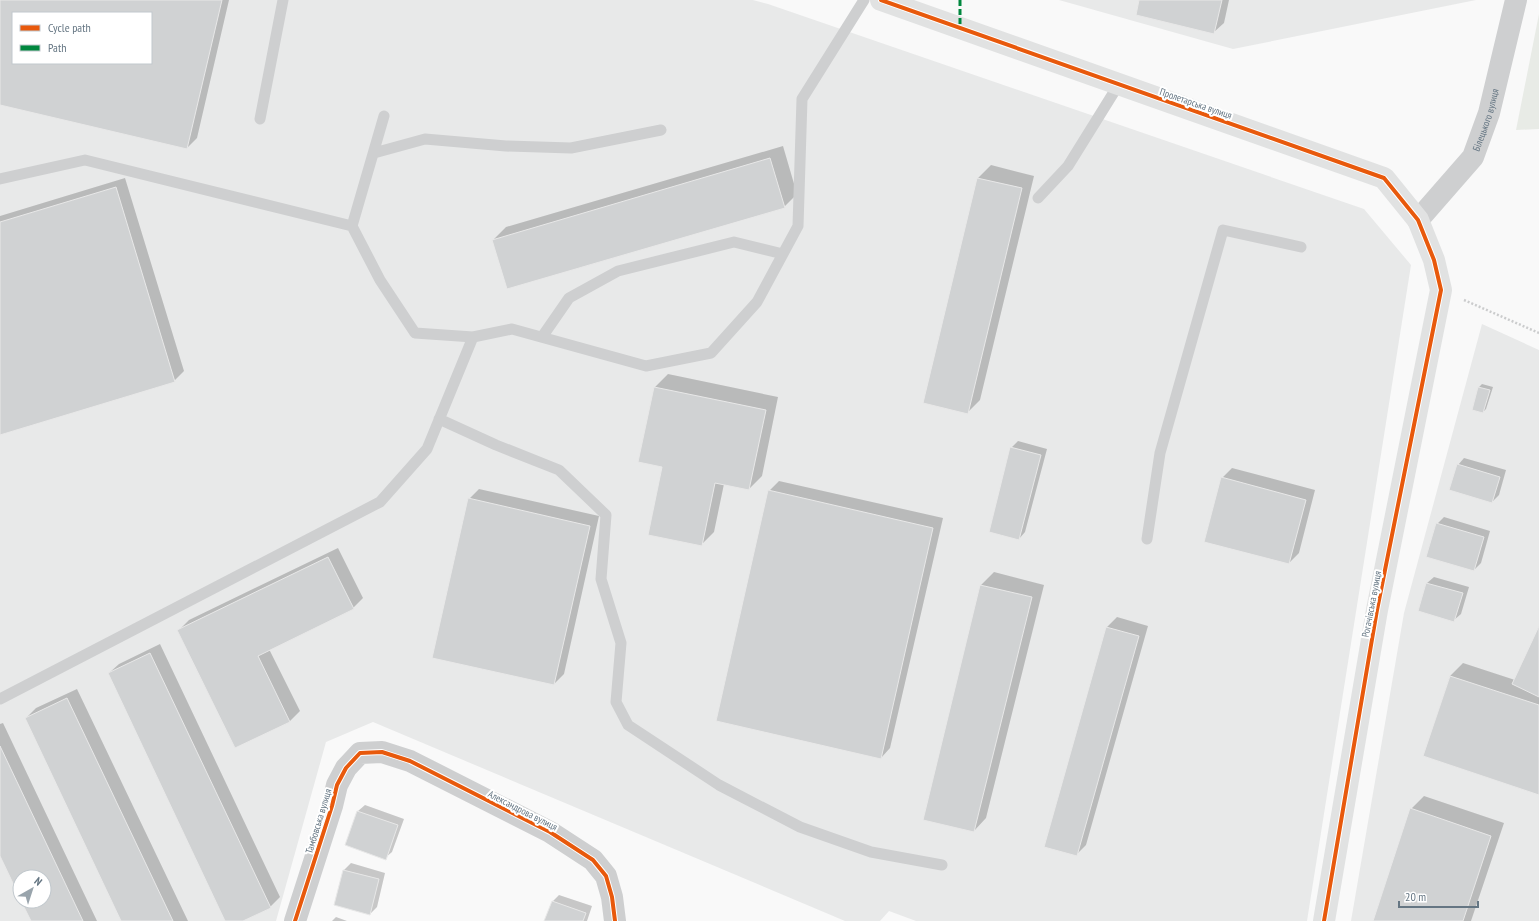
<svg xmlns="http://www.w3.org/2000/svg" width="1539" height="921" font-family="'PT Sans Narrow',sans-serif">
<rect width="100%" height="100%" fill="#f9f9f9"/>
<path fill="#e8e9e9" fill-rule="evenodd" d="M0 0H753L768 4 1364 209 1411 265 1307 921H916L889 911 880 921H845L373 722 326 742 276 921H0ZM13 13H151V63H13ZM20 877H44V901H20Z
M1059 0H1476L1233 49Z
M1482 324 1539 350V921H1351L1404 613Z"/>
<path fill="#e8ebe6" d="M1539 14V129L1516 130Z"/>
<path fill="#0003" fill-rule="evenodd" d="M0 0H229L197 138 187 148 0 104ZM13 13H151V63H13Z
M1140 0H1229L1224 23 1214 32Z
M783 146 797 194 784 207 493 240 506 227Z
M991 165 1034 176 980 400 967 413 924 402 978 178Z
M125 178 184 371 174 381 0 434V216Z
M668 374 778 397 762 476 749 489 724 484 714 532 701 545 664 466 639 461 655 387Z
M1482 384 1493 387 1486 409 1483 412 1473 409 1479 387Z
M1018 441 1047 449 1025 532 1019 539 1011 448Z
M1464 458 1506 470 1499 495 1492 502 1458 465Z
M1232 468 1315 490 1299 553 1289 563 1222 478Z
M779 481 943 518 890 748 881 758 769 491Z
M479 489 599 516 564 674 554 684 469 499Z
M1444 517 1490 531 1481 563 1474 570 1437 524Z
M338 548 363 598 353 608 269 649 300 711 290 721 236 747 179 630 189 620Z
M994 572 1044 585 986 818 974 831 924 819 981 585Z
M1434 577 1469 587 1461 614 1454 620 1427 583Z
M1117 617 1148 626 1086 845 1076 855 1045 846 1107 627Z
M1539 628V794L1424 756 1450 676 1463 663 1515 680Z
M160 644 280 897 270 907 241 921H226L109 673 119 664Z
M77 689 188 921H122L26 718 36 708Z
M3 723 97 921H32L23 901H44V877H20V896L0 853V724Z
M1424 796 1504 823 1471 921H1374L1411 809Z
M365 805 404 819 392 852 385 858 346 844 358 811Z
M351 863 385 873 377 907 370 914 335 905 344 870Z
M559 895 592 906 587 921H546L553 901Z
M336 917 347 921H332Z"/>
<path fill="#d0d2d3" stroke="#e8e8e8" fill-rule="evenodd" d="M0 0H222L187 149 0 105ZM13 13H151V63H13Z
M1139 0H1222L1214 34 1136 15Z
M770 158 785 208 507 289 492 240Z
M977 178 1022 188 968 414 923 403Z
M116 187 175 382 0 435V222Z
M654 387 766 410 749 490 715 483 702 546 648 535 662 467 638 462Z
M1478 387 1490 390 1483 413 1472 410Z
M1010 447 1041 455 1019 540 989 532Z
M1457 464 1500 477 1492 503 1449 490Z
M1221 477 1306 500 1289 564 1204 542Z
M768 490 933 528 881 759 716 721Z
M468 498 590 526 554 685 432 658Z
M1436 523 1484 537 1474 571 1426 557Z
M328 557 354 609 258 656 290 722 235 748 177 630Z
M1426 583 1463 593 1454 622 1418 611Z
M980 585 1032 597 974 832 923 820Z
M1539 626V697L1512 684Z
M1106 627 1139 636 1077 856 1044 847Z
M150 653 271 908 243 921H225L108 673Z
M1450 676 1539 705V795L1423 756Z
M67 698 173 921H121L25 718Z
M0 746 83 921H31L21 901H44V877H20V898L0 856Z
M1410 808 1491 836 1463 921H1373Z
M357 811 398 825 386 860 345 845Z
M343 870 379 879 370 915 334 905Z
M552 901 586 913 583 921H544Z"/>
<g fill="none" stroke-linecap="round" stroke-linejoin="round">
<path stroke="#cbcccd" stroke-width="2.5" stroke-dasharray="2 2" stroke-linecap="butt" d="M1464 300 1539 333"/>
<path stroke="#cecfd0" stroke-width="11" d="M384 116 352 226 380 280 415 333 473 337 512 329 646 366 711 353 757 302 798 226 802 99 864 0
M260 119 283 0
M374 153 425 139 506 146 571 148 661 130
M0 179 85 160 352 226
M1038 198 1068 166 1119 84
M542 337 569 298 618 271 734 242 783 254
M439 419 496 445 559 470 606 515 601 579 621 643 616 702 628 725 719 785 800 827 871 852 942 865
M1147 539 1160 453 1223 230 1301 247
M0 699 380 502 427 449 473 337"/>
<g stroke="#cecfd0" stroke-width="22">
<path id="s1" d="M1418 220 1473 157 1489 113 1516 0"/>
<path d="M295 921 332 806 337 785 346 768 360 753 382 752 410 761 550 832 593 860 606 876 612 897 615 921"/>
</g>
<path stroke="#e1e2e2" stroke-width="22" d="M881 0 1384 178 1418 220 1434 260 1441 290 1377 610 1324 921"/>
<path stroke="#00873e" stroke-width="3" stroke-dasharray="6 3" stroke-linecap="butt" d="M960 0V28"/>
<g stroke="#fff" stroke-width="6">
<path id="cycleway" d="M881 0 1384 178 1418 220 1434 260 1441 290 1377 610 1324 921
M295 921 332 806 337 785 346 768 360 753 382 752 410 761 550 832 593 860 606 876 612 897 615 921"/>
</g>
<use href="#cycleway" stroke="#e8590c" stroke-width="4"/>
</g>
<g text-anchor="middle" stroke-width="4" stroke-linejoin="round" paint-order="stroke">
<g font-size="10" fill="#657683" stroke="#fff">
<text transform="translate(1196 103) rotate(19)" y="4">Пролетарська вулиця</text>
<text dy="4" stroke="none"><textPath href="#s1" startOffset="123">Білецького вулиця</textPath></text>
<text transform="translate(1371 604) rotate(-79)" y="4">Рогачівська вулиця</text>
<text transform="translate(523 810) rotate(27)" y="4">Александрова вулиця</text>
<text transform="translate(318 821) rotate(-73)" y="4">Тамбовська вулиця</text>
</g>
</g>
<rect x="12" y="12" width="140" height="52" fill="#ffffff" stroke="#c1c8cd"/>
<rect x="20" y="25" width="20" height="6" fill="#e8590c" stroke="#c1c8cd"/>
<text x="48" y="32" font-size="12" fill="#657683">Cycle path</text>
<rect x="20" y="45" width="20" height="6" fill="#00873e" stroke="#c1c8cd"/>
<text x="48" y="52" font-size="12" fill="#657683">Path</text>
<g transform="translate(32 889) rotate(39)"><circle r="19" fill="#ffffff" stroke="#c1c8cd"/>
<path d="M0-3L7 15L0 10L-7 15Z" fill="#99a4ac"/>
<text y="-6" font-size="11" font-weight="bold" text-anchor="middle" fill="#657683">N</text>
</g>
<path d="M1399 901v6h79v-6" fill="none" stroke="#657683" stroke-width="2"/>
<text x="1405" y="901" font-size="12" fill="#657683" stroke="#ffffff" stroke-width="3" paint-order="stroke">20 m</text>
</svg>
